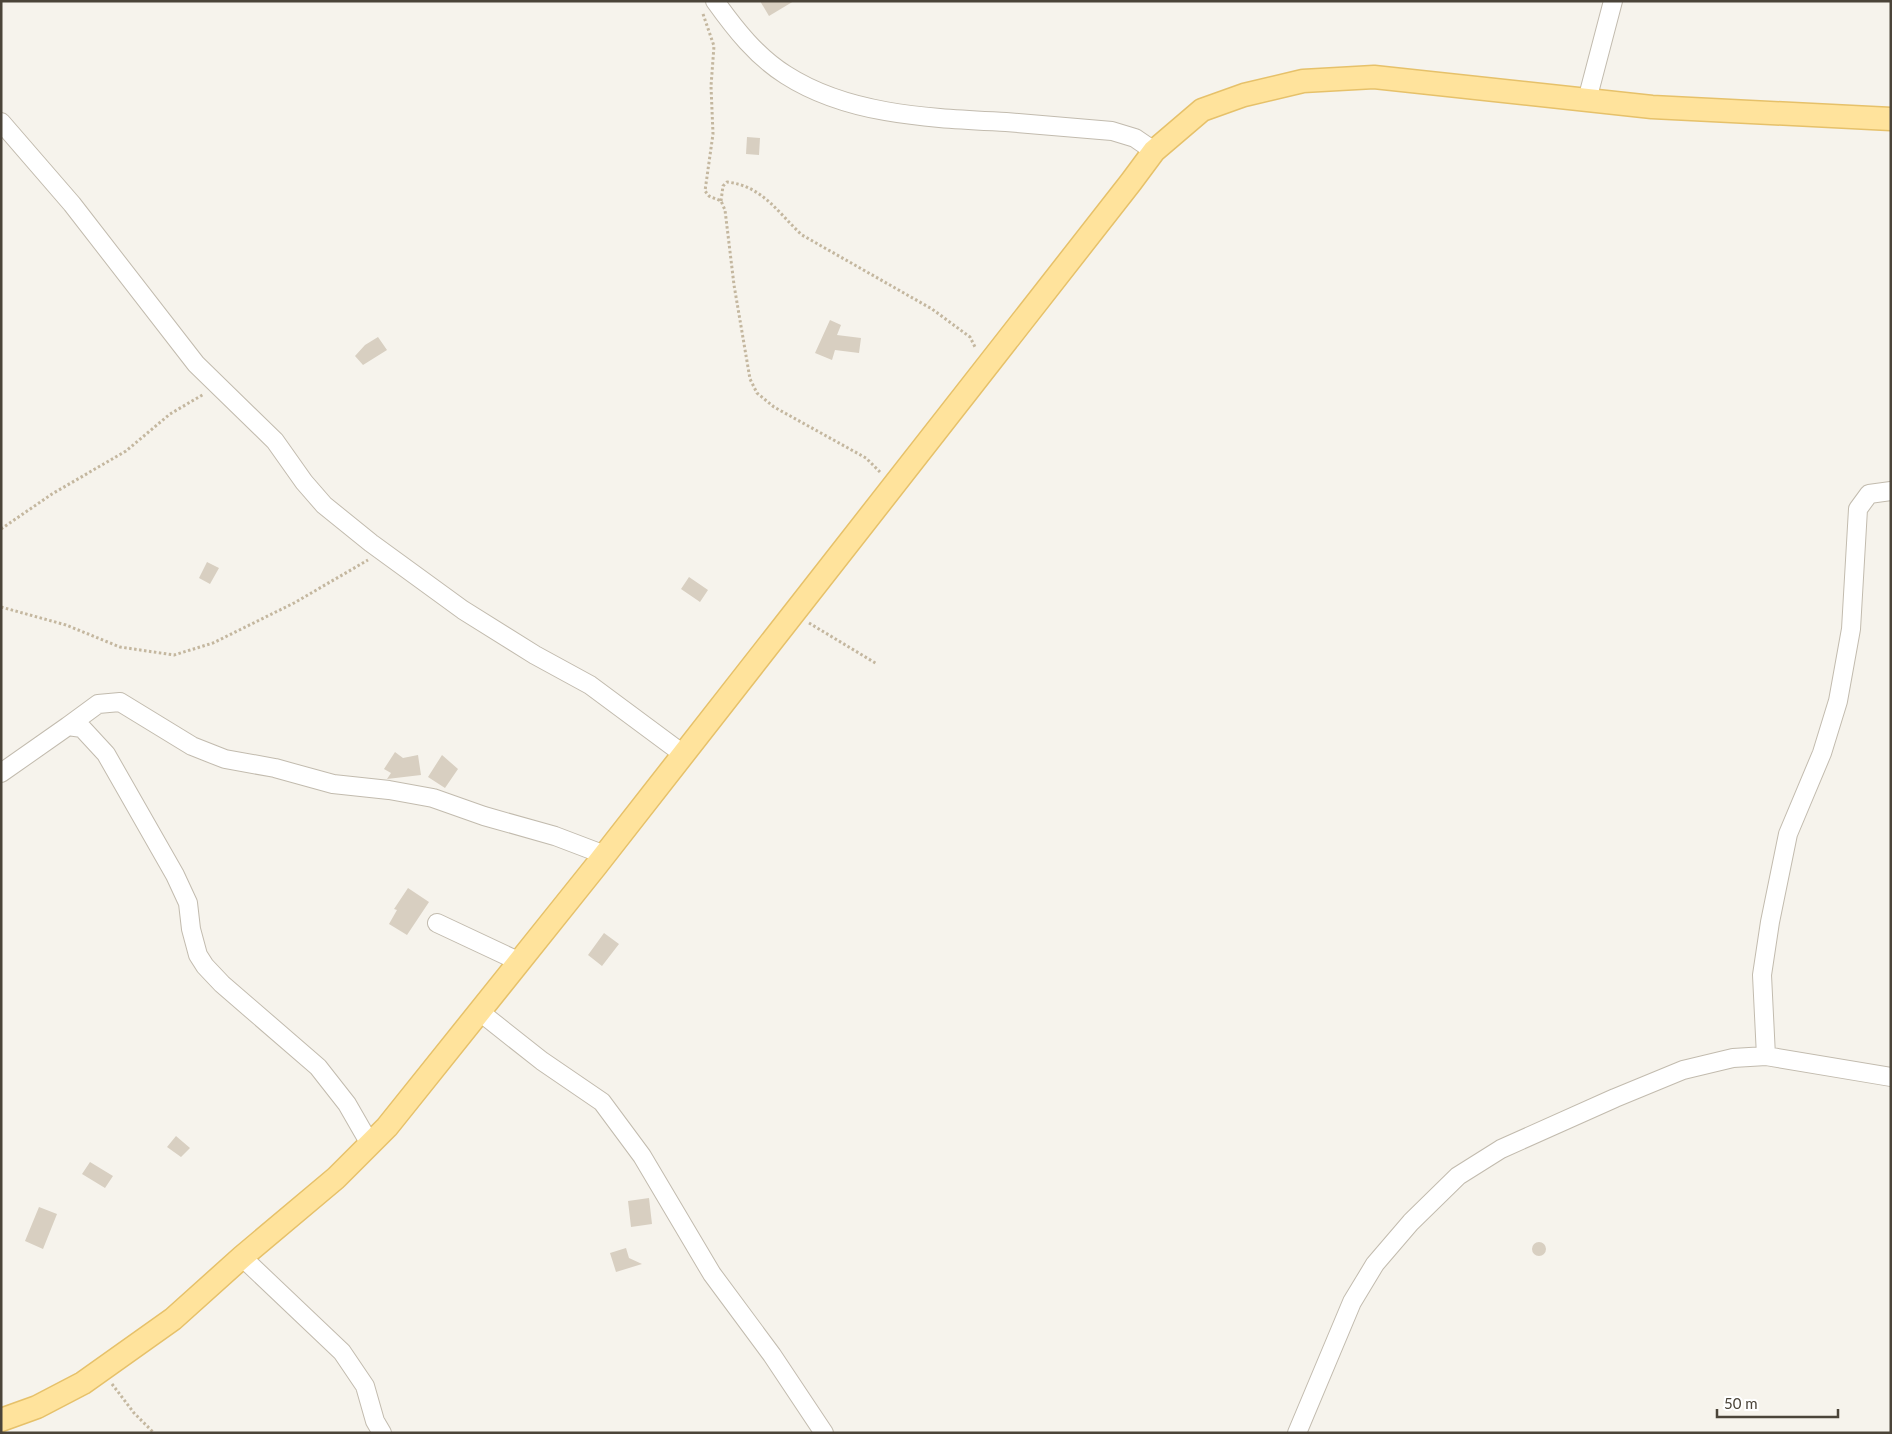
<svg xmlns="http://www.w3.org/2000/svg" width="1892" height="1434" font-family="Lato,sans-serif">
<rect width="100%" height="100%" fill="#f6f3ec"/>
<path fill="#d8cfc1" d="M760 1H794L769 16Z
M747 137 760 138 759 155 746 154Z
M830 320 841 325 837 335 861 338 859 353 835 350 832 360 815 353Z
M378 337 387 350 363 365 355 356 365 345Z
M207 562 219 568 210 584 199 578Z
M689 577 708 590 700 602 681 589Z
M395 752 403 758 418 755 421 775 387 779 391 773 384 769Z
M442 755 458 769 445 788 428 777Z
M408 888 429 902 407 935 389 924 397 910 394 909Z
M604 933 619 944 602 966 588 955Z
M176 1136 190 1148 181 1157 167 1147Z
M90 1162 113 1176 105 1188 82 1174Z
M649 1198 652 1224 631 1227 628 1201Z
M39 1207 57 1214 43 1249 25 1241Z
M1532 1249a7 7 0 1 1 14 0a7 7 0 1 1-14 0Z
M626 1248 629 1258 642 1264 616 1272 610 1253Z"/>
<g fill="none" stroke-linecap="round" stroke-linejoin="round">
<g stroke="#c2bbae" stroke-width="20">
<path id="minor" d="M715 1C735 29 757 57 786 75 850 116 933 118 1006 122 1042 125 1077 128 1112 131L1135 138 1154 151
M1587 100 1613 1
M1 122 72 204 196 364 275 441 304 482 324 505 371 543 463 610 535 655 590 685 683 754
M68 726 98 704 120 702 192 746 225 759 275 768 333 784 389 790 433 798 484 816 555 836 605 855
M1 773 68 726 82 728 106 754 175 875 188 903 191 929 198 955 205 966 222 984 318 1067 347 1104 370 1144
M437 923 520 962
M480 1012 542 1061 602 1102 642 1156 712 1274 772 1355 824 1433
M1766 1056 1762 975 1770 922 1788 834 1822 753 1838 701 1851 629 1858 509 1869 494 1891 491
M242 1257 342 1352 365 1386 375 1421 382 1433
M1297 1433 1352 1302 1375 1264 1411 1222 1458 1176 1501 1149 1615 1098 1683 1070 1733 1058 1766 1056 1891 1077"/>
</g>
<g stroke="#e6c16a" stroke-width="25">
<path id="major" d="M1 1420 37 1407 83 1383 173 1319 242 1257 336 1178 387 1127 596 866 1131 182 1154 151 1202 110 1244 95 1303 81 1374 77 1652 107 1891 119"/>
</g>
<path stroke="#c4b79f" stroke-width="3" stroke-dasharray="2.5 2.5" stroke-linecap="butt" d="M703 14 714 46 711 86 713 134 705 191 709 196 721 201 725 210 734 285 750 379 757 393 774 407 866 458 880 472
M721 201 723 186 727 182C763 186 778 213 802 235L932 309 970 337 976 349
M1 529 52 494 126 451 170 414 204 394
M1 607 66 625 120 647 174 655 213 643 294 603 368 560
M809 623 877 664
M112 1384 134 1413 154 1433"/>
<use href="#minor" stroke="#fff" stroke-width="18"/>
<use href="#major" stroke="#ffe39c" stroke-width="22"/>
</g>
<rect width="1892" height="1434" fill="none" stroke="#4b4439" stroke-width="5"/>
<path d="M1717 1409v8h121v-8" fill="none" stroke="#4b4439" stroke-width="2.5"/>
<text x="1724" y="1409" font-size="15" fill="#4b4439" stroke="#ffffff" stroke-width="4" paint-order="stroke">50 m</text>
</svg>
